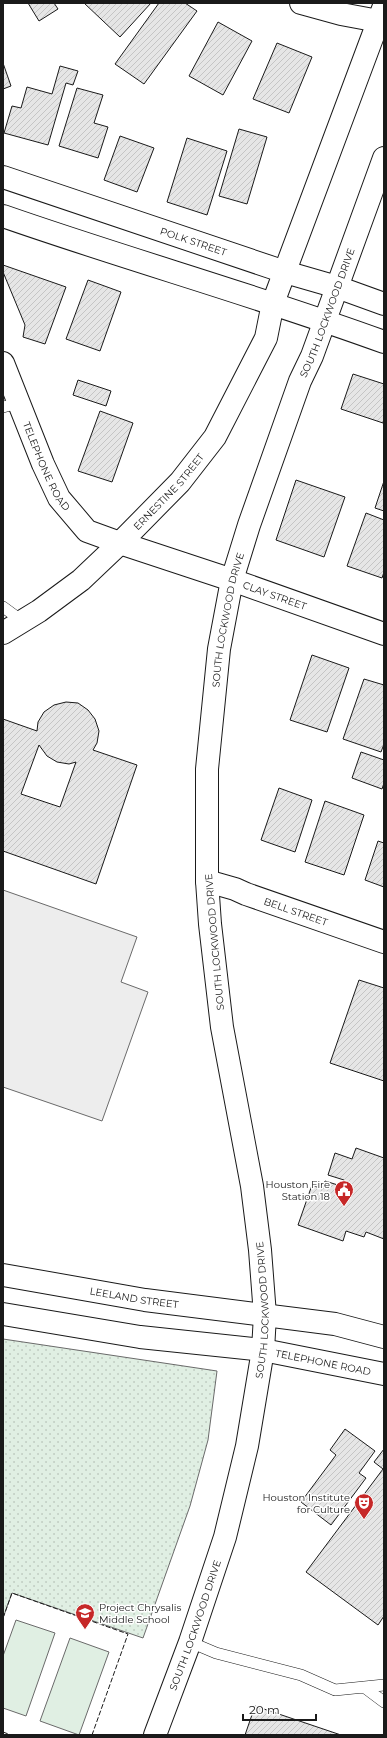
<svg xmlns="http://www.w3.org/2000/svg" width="387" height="1738" font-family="Montserrat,sans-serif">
<defs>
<pattern id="park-dots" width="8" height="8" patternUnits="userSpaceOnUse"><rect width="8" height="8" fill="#e0efe3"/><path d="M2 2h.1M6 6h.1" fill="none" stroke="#c0ccc2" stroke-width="1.8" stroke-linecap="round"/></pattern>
<pattern id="building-hatch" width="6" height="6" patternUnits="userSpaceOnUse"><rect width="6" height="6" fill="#e6e6e6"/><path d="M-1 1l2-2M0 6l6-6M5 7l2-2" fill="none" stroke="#c5c5c5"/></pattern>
</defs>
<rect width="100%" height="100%" fill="#fff"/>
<path fill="#e0efe3" stroke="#6a6a6a" d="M16 1620 55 1633 26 1716 3 1708V1656Z
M70 1638 109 1652 79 1735 40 1721Z"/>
<path fill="url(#park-dots)" stroke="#6a6a6a" d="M3 1339 217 1371 208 1440 190 1506 143 1638 12 1593 3 1618Z"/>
<path fill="#ededed" stroke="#6a6a6a" d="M3 890 137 937 121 982 148 992 102 1121 3 1087Z"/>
<path fill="url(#building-hatch)" stroke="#1a1a1a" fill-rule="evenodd" d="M28 3H54L58 9 39 21Z
M84 3H151L120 37Z
M159 3H185L197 11 144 84 115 64Z
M218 22 252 41 223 95 189 76Z
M277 43 312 57 289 113 253 99Z
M3 63 11 86 3 89Z
M60 66 78 71 73 85 66 83 48 145 4 133 12 106 21 108 27 87 52 94Z
M77 88 103 95 94 123 108 127 98 158 59 146Z
M239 129 267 137 247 204 219 196Z
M120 136 154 148 137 192 104 180Z
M187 138 227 151 207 215 167 202Z
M3 265 66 287 45 344 23 337 25 325 3 272Z
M88 280 121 292 100 351 66 339Z
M353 374 384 384V419L383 423 341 409Z
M78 380 111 391 106 406 73 395Z
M100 411 133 423 112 482 78 471Z
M296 480 345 497 324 557 276 540Z
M384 481V511L375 508Z
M366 513 384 520V572L382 578 347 566Z
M312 655 349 668 327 732 290 720Z
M364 679 384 685V744L381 752 343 739Z
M66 702 78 703 88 710 95 719 99 731 97 743 93 750 137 765 96 884 3 851V719L37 731 38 722 44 712 54 705ZM39 745 47 756 57 762 69 764 76 762 60 807 21 794Z
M361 752 384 760V783L382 789 352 778Z
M279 788 312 800 295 852 261 840Z
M325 801 364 815 344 875 305 862Z
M378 841 384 843V887L365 880Z
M359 980 384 988V1081L330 1063Z
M356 1148 384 1158V1239L366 1232 364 1237 346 1231 343 1241 298 1225 312 1185 322 1189 325 1181 341 1186 344 1180 328 1175 335 1153 352 1159Z
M345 1429 375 1451 359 1473 366 1478 331 1525 301 1502 336 1455 330 1450Z
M384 1449V1616L378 1625 306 1572 383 1469 374 1462Z
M255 1706 341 1735H245Z"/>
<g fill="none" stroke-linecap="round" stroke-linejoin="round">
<g stroke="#1a1a1a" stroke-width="12">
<path id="lane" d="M3 407 19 403
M3 607 22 621
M190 1642 216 1653 301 1675 335 1690 384 1685
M364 1687 384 1702"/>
</g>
<g stroke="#1a1a1a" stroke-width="24">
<g id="street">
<path d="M301 3 341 14 384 22"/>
<path id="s1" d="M3 363 43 464 59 498 87 531 120 543 232 580 384 634"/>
<path id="s2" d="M207 881 235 889 246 894 384 942"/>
</g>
</g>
<g stroke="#1a1a1a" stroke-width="24">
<g id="secondary">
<path id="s3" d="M3 177 285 272 337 287 384 304"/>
<path d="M3 216C129 260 258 296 384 342"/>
<path id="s4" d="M3 633 39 611 81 580 120 543 180 482 215 437 266 338 273 303 384 6"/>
<path id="s5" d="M3 1275 145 1300 335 1324 384 1337"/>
<path id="s6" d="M3 1314 140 1337 263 1350 384 1374"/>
<path id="s7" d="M155 1735 190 1642 225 1537 247 1446 263 1350 265 1315 260 1250 252 1186 222 1027 210 924 207 881V769L219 649 232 580 249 525 300 381 312 356 384 158"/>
</g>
</g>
<use href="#lane" stroke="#fff" stroke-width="11"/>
<use href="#street" stroke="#fff" stroke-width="22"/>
<use href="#secondary" stroke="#fff" stroke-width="22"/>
<path stroke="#1a1a1a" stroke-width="1" stroke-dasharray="5 2" stroke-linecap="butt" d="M3 1618 12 1593 128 1634 92 1735
M3 1732 11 1735"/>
</g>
<defs>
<g id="civic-pin" transform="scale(1)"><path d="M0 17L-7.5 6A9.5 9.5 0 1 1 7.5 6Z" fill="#c62828" stroke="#fff"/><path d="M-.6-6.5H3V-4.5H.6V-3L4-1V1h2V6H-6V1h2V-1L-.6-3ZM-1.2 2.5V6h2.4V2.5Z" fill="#fff"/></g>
<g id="theatre-pin" transform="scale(1)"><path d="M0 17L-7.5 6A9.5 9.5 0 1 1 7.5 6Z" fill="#c62828" stroke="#fff"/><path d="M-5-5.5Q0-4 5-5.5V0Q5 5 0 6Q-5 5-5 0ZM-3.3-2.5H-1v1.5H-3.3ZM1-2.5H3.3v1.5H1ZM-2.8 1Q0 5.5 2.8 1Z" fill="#fff"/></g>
<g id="school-pin" transform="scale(1)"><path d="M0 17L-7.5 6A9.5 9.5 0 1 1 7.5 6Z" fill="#c62828" stroke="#fff"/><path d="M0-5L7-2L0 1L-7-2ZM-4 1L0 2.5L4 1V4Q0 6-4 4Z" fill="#fff"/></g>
</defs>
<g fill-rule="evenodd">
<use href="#civic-pin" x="344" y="1190"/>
<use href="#theatre-pin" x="364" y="1503"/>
<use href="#school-pin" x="85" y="1613"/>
</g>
<g text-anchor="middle" stroke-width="3" stroke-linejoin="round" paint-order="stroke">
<g font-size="10" fill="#1a1a1a" stroke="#fff">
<text dy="4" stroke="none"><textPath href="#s3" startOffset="201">POLK STREET</textPath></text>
<text dy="4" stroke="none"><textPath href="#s7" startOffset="1461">SOUTH LOCKWOOD DRIVE</textPath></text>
<text dy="4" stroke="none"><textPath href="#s1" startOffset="112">TELEPHONE ROAD</textPath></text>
<text dy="4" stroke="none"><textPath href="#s4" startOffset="219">ERNESTINE STREET</textPath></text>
<text dy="4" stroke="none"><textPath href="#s1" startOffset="388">CLAY STREET</textPath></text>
<text dy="4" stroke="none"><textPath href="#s7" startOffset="1137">SOUTH LOCKWOOD DRIVE</textPath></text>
<text dy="4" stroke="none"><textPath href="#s2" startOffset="94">BELL STREET</textPath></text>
<text transform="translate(214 942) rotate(-95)" y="4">SOUTH LOCKWOOD DRIVE</text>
<text dy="4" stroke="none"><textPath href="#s5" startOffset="133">LEELAND STREET</textPath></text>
<text dy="4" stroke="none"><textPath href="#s7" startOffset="441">SOUTH LOCKWOOD DRIVE</textPath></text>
<text dy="4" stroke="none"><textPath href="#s6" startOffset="324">TELEPHONE ROAD</textPath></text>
<text dy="4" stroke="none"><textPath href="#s7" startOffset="117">SOUTH LOCKWOOD DRIVE</textPath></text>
</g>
<g font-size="10" fill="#1a1a1a" stroke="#fff" text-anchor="end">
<text x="330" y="1188">Houston Fire<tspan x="330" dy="12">Station 18</tspan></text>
<text x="350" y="1501">Houston Institute<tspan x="350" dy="12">for Culture</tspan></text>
<text x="99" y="1611" text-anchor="start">Project Chrysalis<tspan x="99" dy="12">Middle School</tspan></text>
</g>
</g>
<rect width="387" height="1738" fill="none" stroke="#1a1a1a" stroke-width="8"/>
<path d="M243 1714v6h73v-6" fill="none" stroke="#1a1a1a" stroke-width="2"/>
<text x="249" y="1714" font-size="12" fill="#1a1a1a" stroke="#ffffff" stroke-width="3" paint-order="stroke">20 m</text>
</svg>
